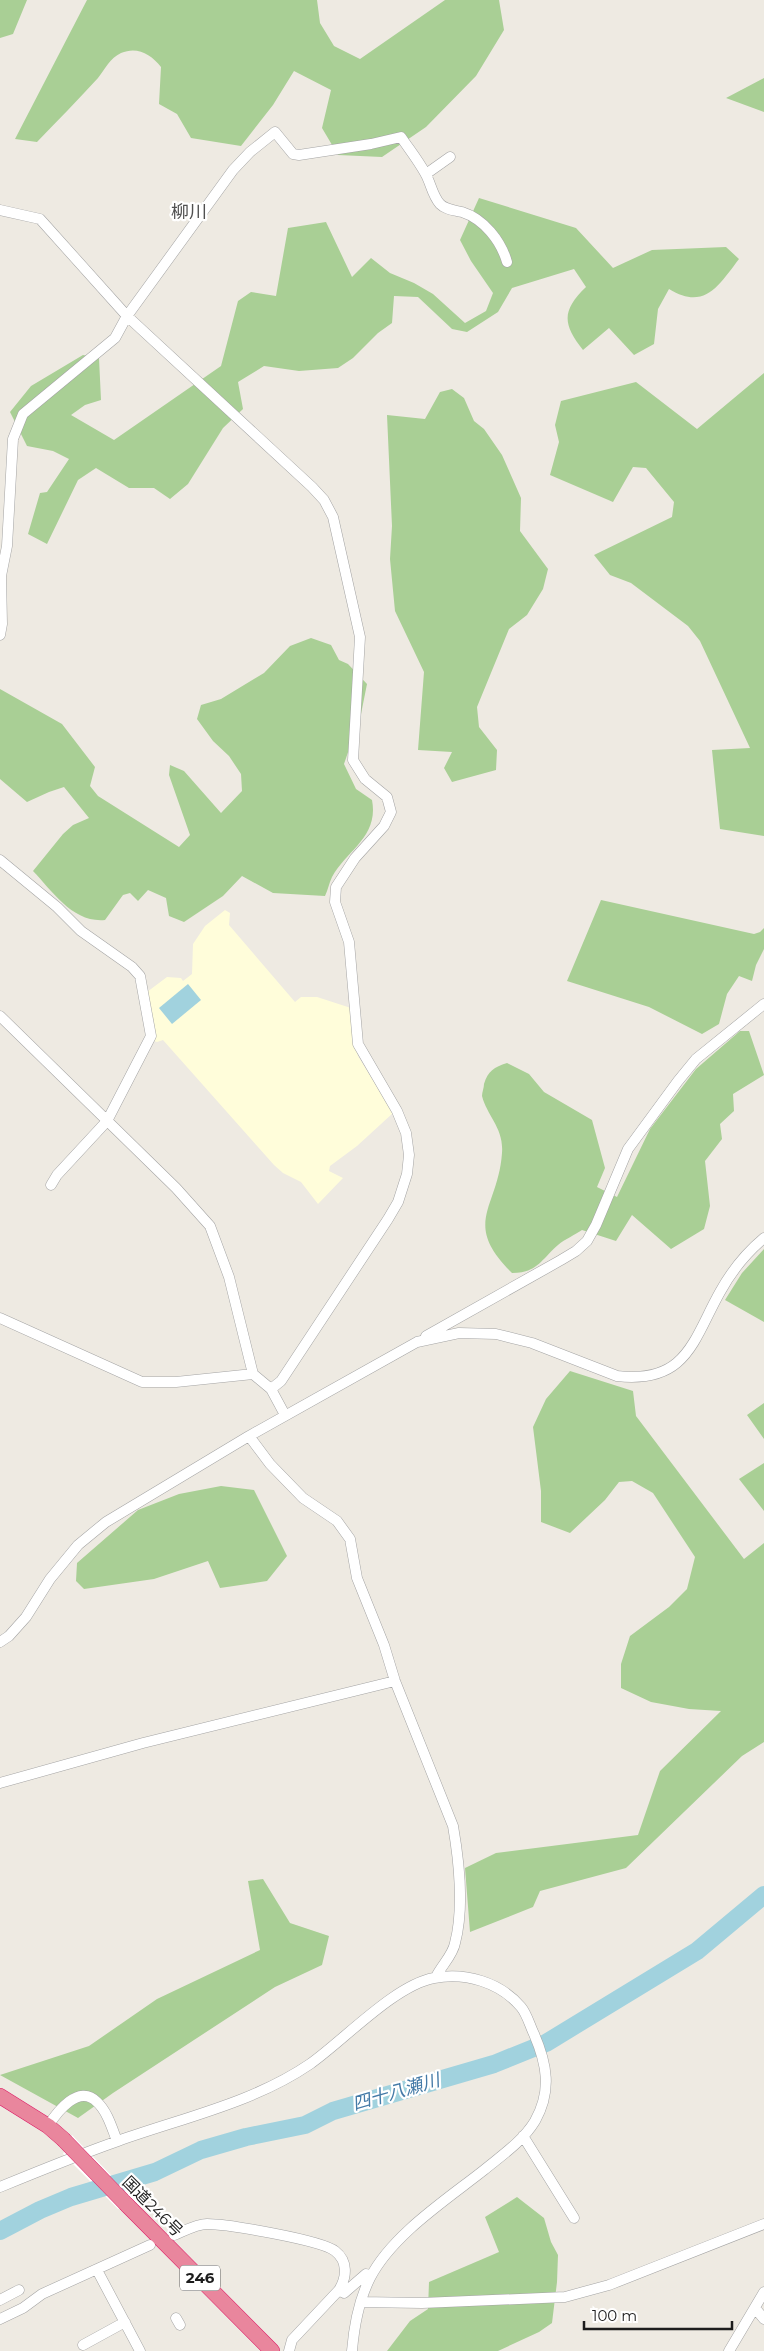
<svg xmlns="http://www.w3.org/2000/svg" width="764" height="2351" font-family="Montserrat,'Noto Sans JP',sans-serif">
<rect width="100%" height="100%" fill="#eeeae2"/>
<path fill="#fffdda" d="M225 910 230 913 229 925 295 1002 301 997H317L351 1008 353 1037 358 1056 393 1113 357 1146 330 1166 329 1171 343 1178 318 1204 301 1182 283 1173 274 1165 163 1040 157 1042 151 1040 147 992 167 977 181 978 183 981 192 974 193 944 205 926Z"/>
<path fill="#a9cf95" d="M0 0H27L13 34 0 38Z
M87 0H317L320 23 334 46 360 59 445 0H499L504 30 476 76 426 127 382 157 338 155 322 128 331 90 294 71 273 105 241 146 191 138 177 114 159 104 161 67C151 54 137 46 121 53 110 58 105 69 98 78 78 100 57 121 37 142L15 139Z
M764 78V112L726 98Z
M479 198 576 228 613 268 652 250 726 247 739 259C719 285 705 311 669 289L658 309 654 344 634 355 609 328 583 350C562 324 562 310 586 287L574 269 512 288 498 312 467 332 452 329 418 297 394 296 392 323 378 333 353 358 338 368 299 371 264 366 238 382 243 409 223 428 188 484 170 499 154 488H129L96 468 78 480 47 544 28 534 40 493 47 492 69 459 53 451 27 446 10 412 31 386 83 355 99 358 101 400 85 405 71 415 114 440 221 366 238 301 251 292 276 296 288 228 326 222 352 277 371 258 390 273 414 283 433 294 465 323 486 311 493 293 471 261 460 240Z
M764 373V836L720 829 712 750 750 748 700 641 688 626 631 583 610 575 594 555 672 517 674 502 646 468 633 467 613 502 550 475 559 442 555 425 561 401 636 382 697 429Z
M452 389 464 398 474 421 484 429 502 455 521 498 520 531 548 569 543 589 527 615 509 629 477 707 479 727 497 750 496 770 452 782 444 768 452 752 418 750 424 672 395 611 390 559 392 526 387 415 425 419 440 392Z
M311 638 331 645 339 660 348 664 367 684 361 714 344 764 356 789 372 800C379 837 347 850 332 877 329 883 328 890 325 896L273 893 242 876 223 896 184 922 169 916 166 898 148 890 138 901 130 893 123 895 105 920C73 923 53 892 33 871L63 834 73 825 89 818 64 787 49 792 27 802 0 779V689L62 724 95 767 90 786 98 796 179 847 190 835 169 775 170 765 184 771 221 813 242 791 241 774 229 756 213 741 197 719 201 705 221 699 264 673 290 646Z
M601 900 754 934 760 932 764 928V949L756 965 752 981 739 976 727 994 719 1024 702 1034 649 1007 567 981Z
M740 1031H749L764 1075 733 1094 734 1111 720 1124 722 1139 705 1161 710 1206 704 1229 671 1249 632 1215 616 1241 582 1230C575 1235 565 1239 558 1245 541 1260 537 1273 512 1273 461 1222 498 1209 502 1153 504 1128 487 1116 482 1096 482 1092 484 1088 484 1084 488 1071 494 1067 507 1063L529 1074 544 1092 592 1120 605 1168 597 1187 617 1197 650 1129 696 1069Z
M764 1249V1322L725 1300 742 1273Z
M570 1371 633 1391 636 1416 744 1559 764 1543V1742L742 1756 626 1868 540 1891 533 1907 470 1932 465 1868 496 1853 638 1835 660 1771 721 1711 689 1709 651 1702 621 1688V1664L630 1636 669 1607 687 1589 695 1557 653 1493 632 1481 619 1482 605 1500 570 1533 541 1522V1491L533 1427 546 1399Z
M764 1403V1439L747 1415Z
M764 1463V1511L739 1479Z
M221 1486 254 1490 287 1556 267 1581 220 1588 208 1561 154 1579 84 1589 76 1581 77 1563 138 1510 179 1494Z
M263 1879 290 1923 329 1936 322 1965 275 1987 113 2093 78 2118 0 2075 89 2046 157 1999 260 1950 248 1881Z
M517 2197 544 2218 551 2242 558 2255 557 2282 552 2323 539 2332 498 2351H387L410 2321 428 2309 429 2282 499 2252 485 2217Z"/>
<path fill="#a1d2de" d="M188 984 201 1000 172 1024 159 1008Z"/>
<path fill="#fff" d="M72 2135 137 2202 118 2209 63 2154Z"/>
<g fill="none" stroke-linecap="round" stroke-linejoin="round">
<path stroke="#a1d2de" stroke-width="18" d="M0 2231 40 2210 71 2197 155 2172 201 2150 246 2137 305 2125 333 2111 494 2064 546 2043 697 1951 764 1895"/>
<g stroke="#a4a4a4" stroke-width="11">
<path id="minor" d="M426 174 450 157
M0 210 40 219 127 316 312 487 324 500 333 517 360 637 353 760 365 779 387 797 391 812 384 826 355 858 336 887 335 902 349 942 358 1044 397 1111 406 1133 409 1155 407 1174 398 1202 388 1219 281 1381 271 1389
M0 635 2 624 1 576 7 546 13 439 23 414 115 338 127 316 233 170 250 152 275 132 293 154 299 155 371 144 401 137C409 149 418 160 425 173 431 183 432 195 440 204 446 210 454 210 462 212 484 219 501 241 507 262
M0 860 57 907 81 931 132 967 140 976 151 1036 107 1121 57 1175 51 1185
M0 1016 176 1188 210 1226 229 1277 253 1374 271 1389 285 1415
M0 1318 142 1382H176L253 1374
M426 1336 561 1260 576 1251 587 1241 596 1225 628 1149 678 1081 696 1059 764 1004
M249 1436 270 1464 303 1498 337 1521 350 1539 357 1578 384 1645 395 1681 453 1826C459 1860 464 1909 455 1943 453 1955 441 1966 436 1977
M0 1642 9 1636 26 1617 50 1579 78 1545 106 1522 249 1436 417 1342 459 1333 496 1334 532 1343 617 1376C687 1384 693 1340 720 1292 731 1272 746 1253 764 1238
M0 1783 143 1743 395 1681
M48 2126C57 2112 79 2083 97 2102 107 2111 112 2128 117 2141
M523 2136 574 2218
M0 2187C39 2171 78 2155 118 2141 182 2118 253 2103 310 2064 344 2040 395 1985 434 1978 465 1972 500 1982 521 2007 527 2014 530 2026 534 2034 547 2064 552 2091 535 2121 523 2141 501 2156 484 2170 446 2200 392 2235 370 2278 359 2300 354 2326 352 2351
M174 2235C184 2231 197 2224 207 2224 227 2224 321 2240 335 2251 348 2261 347 2277 339 2290L292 2340 289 2351
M97 2270 140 2351
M339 2290 344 2293 366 2274 371 2276
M0 2300 19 2290
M361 2302 422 2303 565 2297 609 2285 764 2224
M755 2308 764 2319
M176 2318 180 2325
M0 2319 23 2308 42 2294 150 2245
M83 2345 125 2322
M729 2351 764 2292"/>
</g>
<g stroke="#dd1e68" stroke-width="16">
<path id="highway" d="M0 2096 48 2126 63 2139
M127 2205 272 2351"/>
</g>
<use href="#minor" stroke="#fff" stroke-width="10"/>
<use href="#highway" stroke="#e9869d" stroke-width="15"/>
<g stroke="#dd1e68" stroke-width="16" stroke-linecap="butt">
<path id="highway-bridge" d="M63 2139 127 2205"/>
</g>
<use href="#highway-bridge" stroke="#e9869d" stroke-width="15"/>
</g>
<g text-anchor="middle" stroke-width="4.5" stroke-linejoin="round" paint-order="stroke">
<rect fill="#fff" stroke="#616161" stroke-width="1" x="180" y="2265.5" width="40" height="25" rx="4"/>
<g font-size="15" font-weight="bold" fill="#1d1d1d">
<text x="200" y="2283">246</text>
</g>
<g font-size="16" fill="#1d1d1d" stroke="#fff">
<text transform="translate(153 2206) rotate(45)" y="6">国道246号</text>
</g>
<g font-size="18" fill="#505050" stroke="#fff">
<text x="189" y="218">柳川</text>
</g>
<g font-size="18" font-style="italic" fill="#447aa7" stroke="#fff">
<text transform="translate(396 2092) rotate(-16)" y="6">四十八瀬川</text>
</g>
</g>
<path d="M584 2321v8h148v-8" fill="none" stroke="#1d1d1d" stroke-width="2.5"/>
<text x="592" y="2321" font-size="15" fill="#1d1d1d" stroke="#ffffff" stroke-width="4" paint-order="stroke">100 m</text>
</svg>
